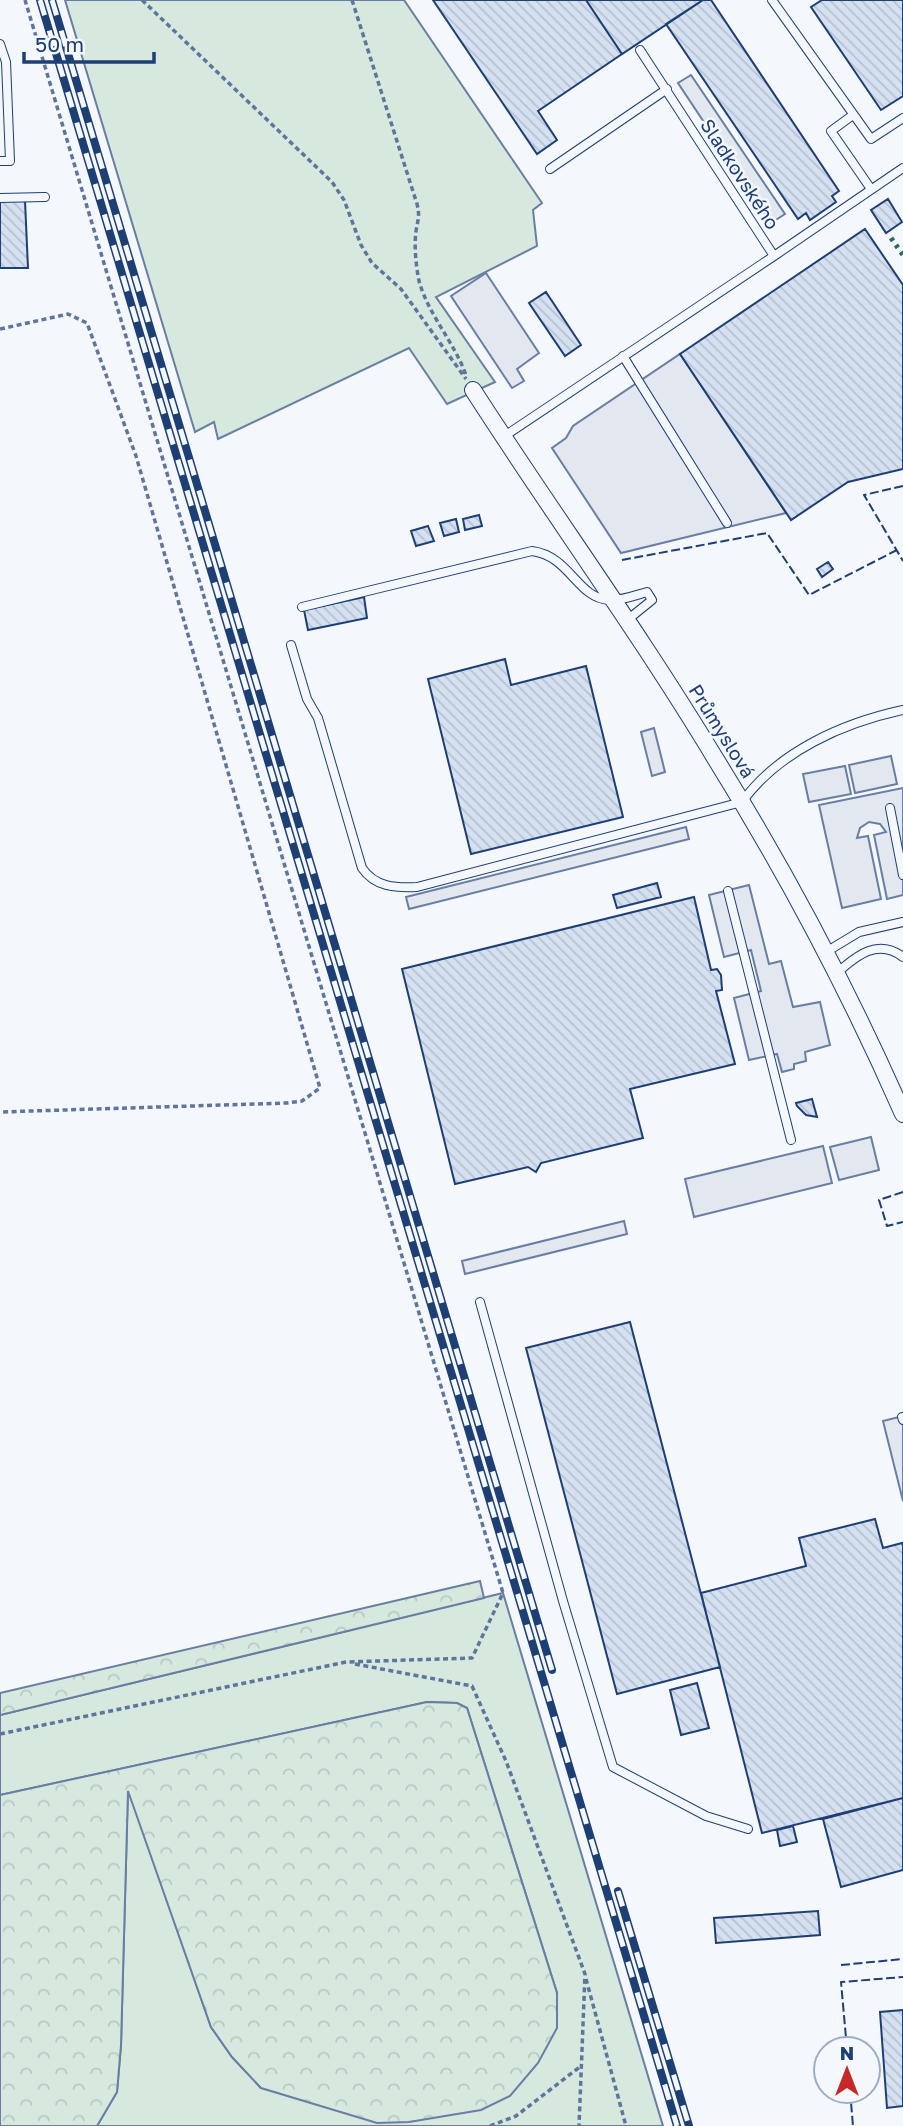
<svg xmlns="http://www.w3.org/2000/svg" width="903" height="2126" font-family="'Golos Text',sans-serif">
<defs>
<pattern id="forest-crowns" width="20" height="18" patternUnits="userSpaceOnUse" patternTransform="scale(1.75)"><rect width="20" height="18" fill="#d7e8df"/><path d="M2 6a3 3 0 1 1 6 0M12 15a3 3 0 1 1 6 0" fill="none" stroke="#b8c8c3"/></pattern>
<pattern id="building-back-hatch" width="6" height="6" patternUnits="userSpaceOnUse" patternTransform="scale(1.75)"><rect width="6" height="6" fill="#d5e0f0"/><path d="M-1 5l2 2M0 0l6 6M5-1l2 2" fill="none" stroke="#b6c1d1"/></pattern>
</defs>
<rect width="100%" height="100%" fill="#f4f7fb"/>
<path fill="#d7e8df" stroke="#687fa3" stroke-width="2" d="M65 0H404L542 203 533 210 537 246 436 297 495 382 447 404 409 348 218 439 214 422 195 432Z
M503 1593 663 2126H97L117 2092 121 2045 128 1789 211 2027 232 2057 261 2088 557 1993 467 1708 457 1703 427 1702 0 1795V1715Z"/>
<path fill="url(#forest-crowns)" stroke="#687fa3" stroke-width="2" d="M480 1581 484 1598 0 1715V1693Z
M427 1702 457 1703 467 1708 557 1993V2028L538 2063 510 2096 481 2110 409 2122 377 2123 261 2088 232 2057 211 2027 128 1791 121 2045 117 2092 97 2126H0V1795Z"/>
<path fill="#e3e8f0" stroke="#687fa3" stroke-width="2" d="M691 75 785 214 771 223 678 83Z
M486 273 539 353 517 369 524 381 512 388 451 296Z
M680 354 786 513 621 553 552 448 566 438 573 426Z
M654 728 665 772 652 776 641 732Z
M891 756 897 784 855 793 849 765Z
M845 766 851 794 809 802 803 774Z
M903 788V895L887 899 874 835 886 832 880 824 869 822 860 828 857 838 868 836 881 899 842 908 819 805Z
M686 827 689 839 409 909 406 897Z
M749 885 769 964 781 961 793 1007 820 1002 830 1045 805 1052 806 1061 794 1064V1069L782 1072 777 1054 749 1060 734 998 761 991 751 950 724 957 709 895Z
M871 1137 879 1170 839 1180 830 1147Z
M823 1146 832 1183 694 1217 685 1179Z
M624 1221 627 1234 465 1274 462 1261Z
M903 1416V1501L883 1421Z"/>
<path fill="url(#building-back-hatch)" stroke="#1d3f73" stroke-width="2" d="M433 0H586L622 54 538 111 557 140 537 154Z
M586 0H703L622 54Z
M703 0H711L839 191 832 196 836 202 810 220 806 213 798 219 666 24Z
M822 0H903V96L881 110 811 7Z
M888 199 902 222 886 233 871 210Z
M0 201H25L28 268H0Z
M865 229 903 285V469L848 482 791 520 680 354Z
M546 292 581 345 565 356 529 303Z
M479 515 482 526 465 530 463 519Z
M456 519 459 532 444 536 440 523Z
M428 526 434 541 416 546 411 531Z
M828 562 833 569 822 577 817 569Z
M364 597 367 618 308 630 304 610Z
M505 659 511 685 586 666 623 817 471 854 428 679Z
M657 883 661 897 617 908 613 895Z
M694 897 711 970 717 969 721 975 722 990 716 991 735 1064 630 1089 643 1138 541 1163 536 1172 528 1167 455 1184 402 969Z
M812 1099 817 1117 806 1115 797 1106 796 1103Z
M630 1322 720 1667 617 1694 526 1348Z
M875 1519 883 1548 902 1543 903 1546V1798L762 1833 701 1593 806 1566 799 1538Z
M697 1683 709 1728 681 1735 670 1690Z
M903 1798V1870L841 1887 823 1819Z
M793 1826 797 1842 780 1846 777 1830Z
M818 1911 820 1935 716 1943 714 1918Z
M903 2010V2106L887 2108 880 2012Z"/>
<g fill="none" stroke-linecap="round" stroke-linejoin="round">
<g stroke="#1d3f73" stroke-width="10">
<path id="lane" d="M772 0 871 139 903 118
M0 44 6 62 10 161H0
M640 50 774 256 903 168
M853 115 831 131 871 189
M550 169 667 89
M0 198 45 197
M623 356 727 523
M503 437 774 256
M302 607 532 551C570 556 577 598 609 600 621 601 636 595 647 592L652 600 626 621
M291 645 307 699 318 718 362 868C375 887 395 888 417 887L742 802C779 751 843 723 903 710
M890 808 903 875
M728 891 791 1140
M826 952 859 932 903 922
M837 973C857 955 878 938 903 957
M480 1302 563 1601 613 1767 706 1816 748 1829
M902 1417 903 1420"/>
</g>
<g stroke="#1d3f73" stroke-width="18">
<path id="street" d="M473 390C552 513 639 632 715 758 786 872 849 991 903 1114"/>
</g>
<path stroke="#5e769c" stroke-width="3.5" stroke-dasharray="5 3.5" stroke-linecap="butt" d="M142 0 332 182 344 200 361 245 372 263 401 289 466 379
M352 0 417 204C420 215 418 220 416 231 414 246 416 266 419 281 428 314 454 342 466 375
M0 329 68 314 87 323 136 456 320 1088 302 1101 287 1103 0 1112
M355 1664 472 1686 506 1761 585 1974 579 2126
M0 1734 346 1662 472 1658 503 1593 25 0
M586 1979 626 2126
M490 2126 516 2116 581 2066"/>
<use href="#lane" stroke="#f4f7fb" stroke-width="8"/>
<use href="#street" stroke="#f4f7fb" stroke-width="16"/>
<g stroke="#1d3f73" stroke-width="8">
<path id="rail" d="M40 0 677 2126
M52 0 552 1670
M618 1891 689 2126"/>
</g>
<use href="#rail" stroke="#f4f7fb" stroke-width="5" stroke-dasharray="16" stroke-linecap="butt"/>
<path stroke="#2c6c60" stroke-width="5" stroke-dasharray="3.5 5" stroke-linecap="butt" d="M891 238 903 255"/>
<path stroke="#1d3f73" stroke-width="2" stroke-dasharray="9 3.5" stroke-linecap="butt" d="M903 486 864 495 903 561
M622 560 767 533 809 595 897 550
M903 1192 879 1200 887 1226 903 1222
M841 1965 903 1959
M847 2049 841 1982 903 1977
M850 2091 853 2126"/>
</g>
<g text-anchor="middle" stroke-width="5" stroke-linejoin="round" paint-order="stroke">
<g font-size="19" fill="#1d3f73" stroke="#f4f7fb">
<text transform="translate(740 174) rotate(57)" y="7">Sladkovského</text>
<text transform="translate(722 731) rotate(58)" y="7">Průmyslová</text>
</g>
</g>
<g transform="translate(847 2070)"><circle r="33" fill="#f4f7fb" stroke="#9eadc5" stroke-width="2"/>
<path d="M0-5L12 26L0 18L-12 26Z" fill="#c62828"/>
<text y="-10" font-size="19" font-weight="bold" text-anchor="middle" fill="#1d3f73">N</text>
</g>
<path d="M24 52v10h130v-10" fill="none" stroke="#1d3f73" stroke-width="3.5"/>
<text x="35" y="52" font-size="21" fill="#1d3f73" stroke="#f4f7fb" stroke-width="5" paint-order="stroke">50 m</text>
</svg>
